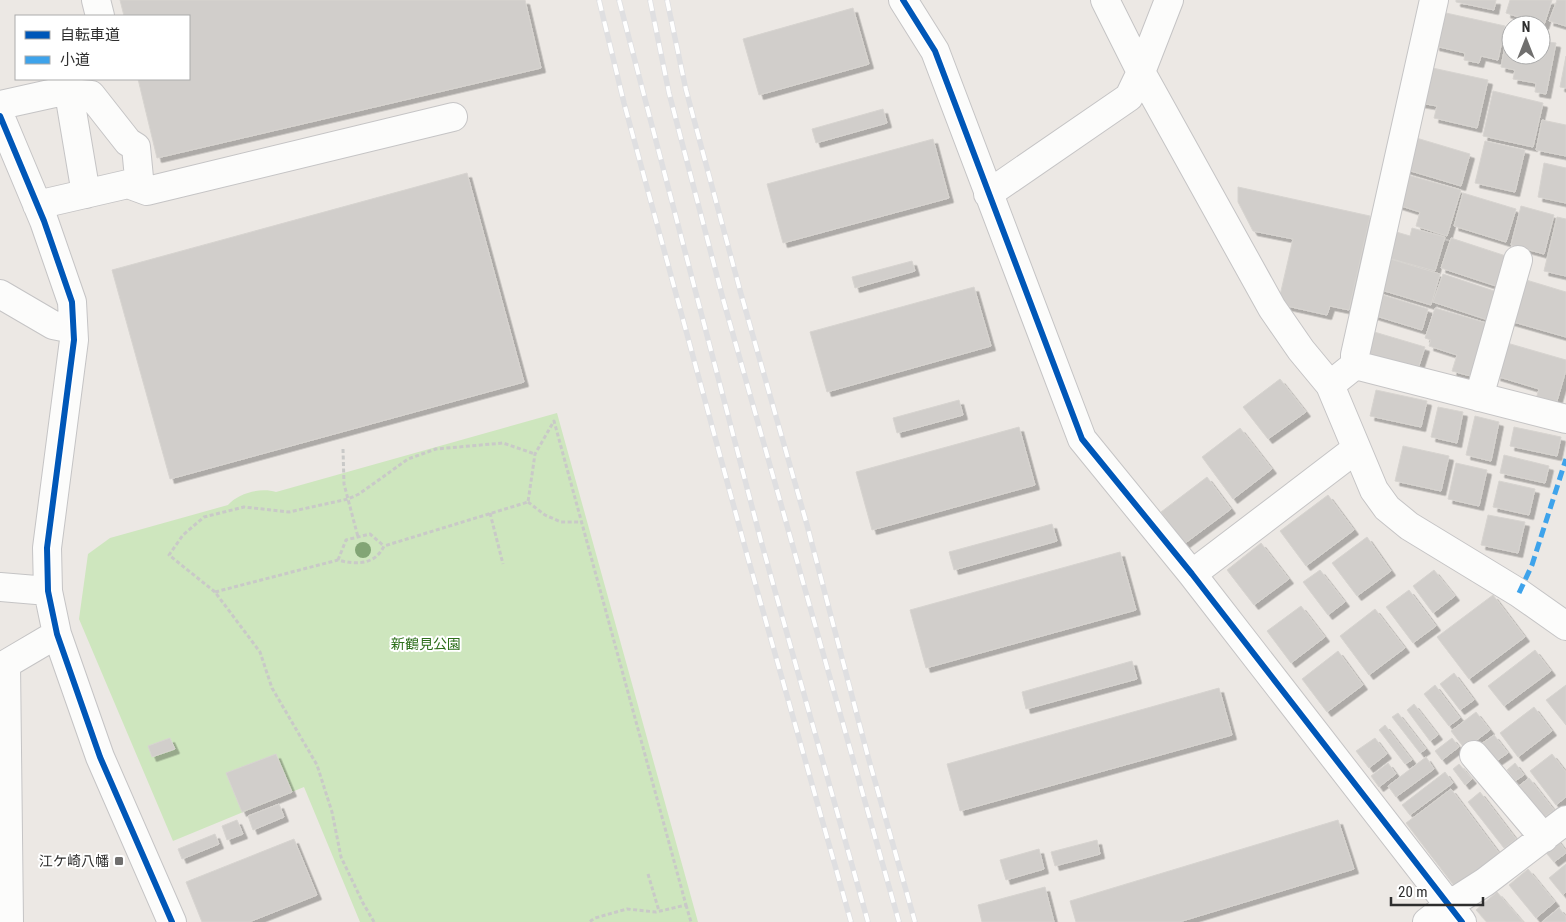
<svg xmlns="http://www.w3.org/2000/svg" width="1566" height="922" font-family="'Roboto Condensed','Noto Sans JP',sans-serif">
<defs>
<filter id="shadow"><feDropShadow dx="4.5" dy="4.5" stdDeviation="0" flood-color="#0004"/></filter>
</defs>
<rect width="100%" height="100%" fill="#ece8e4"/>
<path fill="#cee6be" d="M557 413 698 922H360L304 787 173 841 79 619 88 554 110 538 228 505C238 493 261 487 276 492Z"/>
<path fill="#d1cecb" stroke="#d7d4d0" filter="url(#shadow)" d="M120 0H525L541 68 157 158 138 79H189V16H124Z
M1456 0H1496L1494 10 1456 2Z
M1510 0H1552L1544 25 1506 13Z
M1557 0H1566V26L1549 21Z
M853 8 869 64 759 95 743 39Z
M1437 11 1505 26 1498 60 1481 56 1479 63 1464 60 1465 53 1435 46Z
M1507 35H1511V55H1541V41L1556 43 1546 94 1535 92 1536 83 1513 79 1515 70 1501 67Z
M1566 56V88L1560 87Z
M1428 67 1488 80 1477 128 1434 118 1437 106 1420 103Z
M1493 91 1543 103 1533 147 1483 136Z
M883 109 887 123 816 143 812 129Z
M1542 120 1566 125V156L1536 150Z
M1413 137 1470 154 1461 186 1404 169Z
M933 139 949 198 783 243 767 184Z
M1485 141 1525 150 1515 192 1475 183Z
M1544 163 1566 168V203L1538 197Z
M467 173 524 382 170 479 112 270Z
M1404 174 1461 190 1447 236 1416 226 1420 212 1395 204Z
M1238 187 1370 216 1349 310 1330 306 1327 315 1278 304 1293 239 1253 231 1238 202Z
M1463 193 1516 209 1506 242 1454 226Z
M1521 206 1554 215 1544 254 1511 245Z
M1557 217 1566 219V276L1544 271Z
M1412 228 1445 237 1435 271 1385 257 1393 231 1410 236Z
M1451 238 1509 257 1499 287 1441 268Z
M1387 258 1440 274 1431 305 1378 289Z
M912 261 915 271 855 288 852 277Z
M1443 274 1497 292 1488 320 1433 302Z
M1523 279 1566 292V337L1510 321Z
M974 287 991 346 827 392 810 332Z
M1380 294 1428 309 1422 330 1373 315Z
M1435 308 1490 324 1474 377 1452 371 1457 355 1429 346 1431 340 1425 338Z
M1371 331 1425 347 1416 375 1362 359Z
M1507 343 1566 360V370L1555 408 1535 402 1539 389 1496 376Z
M1280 379 1306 412 1268 439 1243 407Z
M1376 390 1427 401 1421 427 1370 416Z
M959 400 963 415 897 433 893 418Z
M1438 407 1463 412 1457 443 1431 437Z
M1475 416 1499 422 1491 461 1466 455Z
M1019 427 1035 485 872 530 856 472Z
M1514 427 1561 437 1557 456 1510 446Z
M1240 428 1272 469 1233 499 1202 457Z
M1403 446 1449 456 1441 491 1395 481Z
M1504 455 1549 466 1545 483 1500 473Z
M1456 463 1487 470 1479 506 1448 499Z
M1207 477 1231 509 1184 544 1161 512Z
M1499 481 1535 489 1529 515 1493 507Z
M1328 495 1354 530 1306 566 1280 531Z
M1488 515 1525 522 1518 553 1481 545Z
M1052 524 1057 541 954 570 949 552Z
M1367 537 1391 571 1357 596 1332 563Z
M1261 543 1289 579 1254 605 1227 570Z
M1120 552 1136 610 926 668 910 610Z
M1320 570 1345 602 1328 615 1303 582Z
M1434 570 1455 596 1433 613 1413 586Z
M1409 590 1436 626 1413 643 1386 607Z
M1493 595 1525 637 1469 679 1437 637Z
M1301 606 1325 637 1291 663 1267 631Z
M1375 609 1405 648 1369 675 1340 636Z
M1535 650 1551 671 1504 706 1488 686Z
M1338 651 1363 685 1327 712 1302 679Z
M1132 661 1137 679 1026 709 1022 692Z
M1454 673 1474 700 1460 710 1440 684Z
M1435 685 1460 718 1449 726 1424 694Z
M1566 685V725L1546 700Z
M1219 688 1232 735 960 811 947 764Z
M1414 704 1438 735 1430 741 1407 710Z
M1534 707 1552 731 1518 757 1500 733Z
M1476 712 1490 730 1465 749 1451 731Z
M1398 713 1426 749 1420 753 1392 717Z
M1385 725 1412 760 1405 764 1379 730Z
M1494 735 1508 753 1495 762 1481 744Z
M170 738 175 749 152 757 148 746Z
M1375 738 1387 754 1369 768 1356 751Z
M1452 738 1459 747 1442 760 1435 751Z
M276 754 292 792 242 812 226 773Z
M1552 754 1566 772V797L1556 805 1530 771Z
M1426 757 1434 769 1396 797 1388 786Z
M1388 763 1396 774 1379 787 1371 776Z
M1515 763 1524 775 1515 781 1507 770Z
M1459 764 1472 779 1465 785 1453 769Z
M1445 772 1453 783 1410 815 1402 805Z
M1529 778 1554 810 1539 821 1515 789Z
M1451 789 1499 853 1455 887 1406 823Z
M1480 792 1516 839 1504 848 1468 802Z
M279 804 284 817 253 830 248 816Z
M237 820 243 834 227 840 222 826Z
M1338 820 1354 869 1179 922H1076L1070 901Z
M215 834 219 844 182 859 178 849Z
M1556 838 1566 851V853L1554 862 1543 849Z
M294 839 317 895 249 922H202L186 882Z
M1097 840 1100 854 1055 866 1051 852Z
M1039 849 1044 869 1006 880 1000 860Z
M1566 864V892L1563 895 1549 878Z
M1528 869 1555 902 1536 918 1509 885Z
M1045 887 1054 922H982L978 905Z
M1497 892 1523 922H1487L1476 910Z
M1559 908 1566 917V922H1542Z"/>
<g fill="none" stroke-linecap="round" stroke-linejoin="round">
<g stroke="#c5c4c5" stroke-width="30">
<path id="minor" d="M96 0 100 16
M903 0 935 51 1082 439 1192 574 1462 922
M1105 0 1141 72 1272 308 1301 350 1330 385 1374 490 1387 508 1409 526 1519 593 1566 626
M69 93 86 194
M0 105 59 92 91 95 128 142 136 147 140 188
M0 116 44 221 72 302 74 340 47 548 48 591 57 634 100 757 172 922
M988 194 1129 97 1141 72 1169 0
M37 205 128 184 147 191 453 117
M0 294 53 325 73 329
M1355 365 1566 419
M1330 385 1355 365V355L1434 0
M1479 397 1518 260
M1192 574 1356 449
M0 587 48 591
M1474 755 1544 838
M9 922 6 664 57 634
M1427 922 1449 905 1485 882 1566 820"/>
</g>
<path stroke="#c9c9c8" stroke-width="3" stroke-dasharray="4 2.5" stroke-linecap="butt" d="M343 449 344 484 358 537
M528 502 545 515 561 522H582
M490 513 503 564
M338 560 346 540 370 534 384 546
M215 592 169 555 183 535 204 517 244 507 289 512 348 499 359 494 408 459 436 449 503 443 535 454
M648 874 659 911
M686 905 691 922
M374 922 363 903 341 857 332 812 317 765 272 688 260 652 215 592 338 560C356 565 375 565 384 546L528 502 535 454 554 421 686 905 656 912 627 909 595 918 589 922"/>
<use href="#minor" stroke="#fcfcfb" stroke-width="28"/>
<g stroke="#dfdfe1" stroke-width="5.5">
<path id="rail" d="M599 0 624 103 746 551 851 922
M619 0 761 541 868 922
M650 0 669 93 723 299 899 922
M667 0 686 90 741 294 807 525 867 753 915 922"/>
</g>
<use href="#rail" stroke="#fff" stroke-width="4" stroke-dasharray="11" stroke-linecap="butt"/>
<path stroke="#3ea3eb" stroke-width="5" stroke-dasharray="10 5" stroke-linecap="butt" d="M1519 593 1532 565 1566 459"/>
<g stroke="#fff" stroke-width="9">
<path id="cycleway" d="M903 0 935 51 1082 439 1192 574 1462 922
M0 116 44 221 72 302 74 340 47 548 48 591 57 634 100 757 172 922"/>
</g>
<use href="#cycleway" stroke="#0057b8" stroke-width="6"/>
</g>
<circle fill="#82a575" cx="363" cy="550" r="8"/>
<rect fill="#706f6e" stroke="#fff" stroke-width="2" x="114" y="856" width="10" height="10" rx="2.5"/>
<g text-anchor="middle" stroke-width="4" stroke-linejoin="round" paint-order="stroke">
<g font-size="14" fill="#2c6e1b" stroke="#fff">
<text x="426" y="649">新鶴見公園</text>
</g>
<g font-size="14" fill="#2e2e2e" stroke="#fff" text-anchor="end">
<text x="109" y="866">江ケ崎八幡</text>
</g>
</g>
<rect x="15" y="15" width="175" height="65" fill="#ffffff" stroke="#ababab"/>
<rect x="25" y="31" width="25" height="8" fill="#0057b8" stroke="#ababab"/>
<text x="60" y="40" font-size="15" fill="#2e2e2e">自転車道</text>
<rect x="25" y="56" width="25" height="8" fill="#3ea3eb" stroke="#ababab"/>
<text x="60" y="65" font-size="15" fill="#2e2e2e">小道</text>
<g transform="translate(1526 40)"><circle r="24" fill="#ffffff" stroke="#ababab"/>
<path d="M0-4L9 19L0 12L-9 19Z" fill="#706f6e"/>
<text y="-8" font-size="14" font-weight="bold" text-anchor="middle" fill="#2e2e2e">N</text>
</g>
<path d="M1391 897v8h92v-8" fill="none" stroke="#2e2e2e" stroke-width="2.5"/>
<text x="1398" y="897" font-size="15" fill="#2e2e2e" stroke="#ffffff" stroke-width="4" paint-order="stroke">20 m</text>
</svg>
